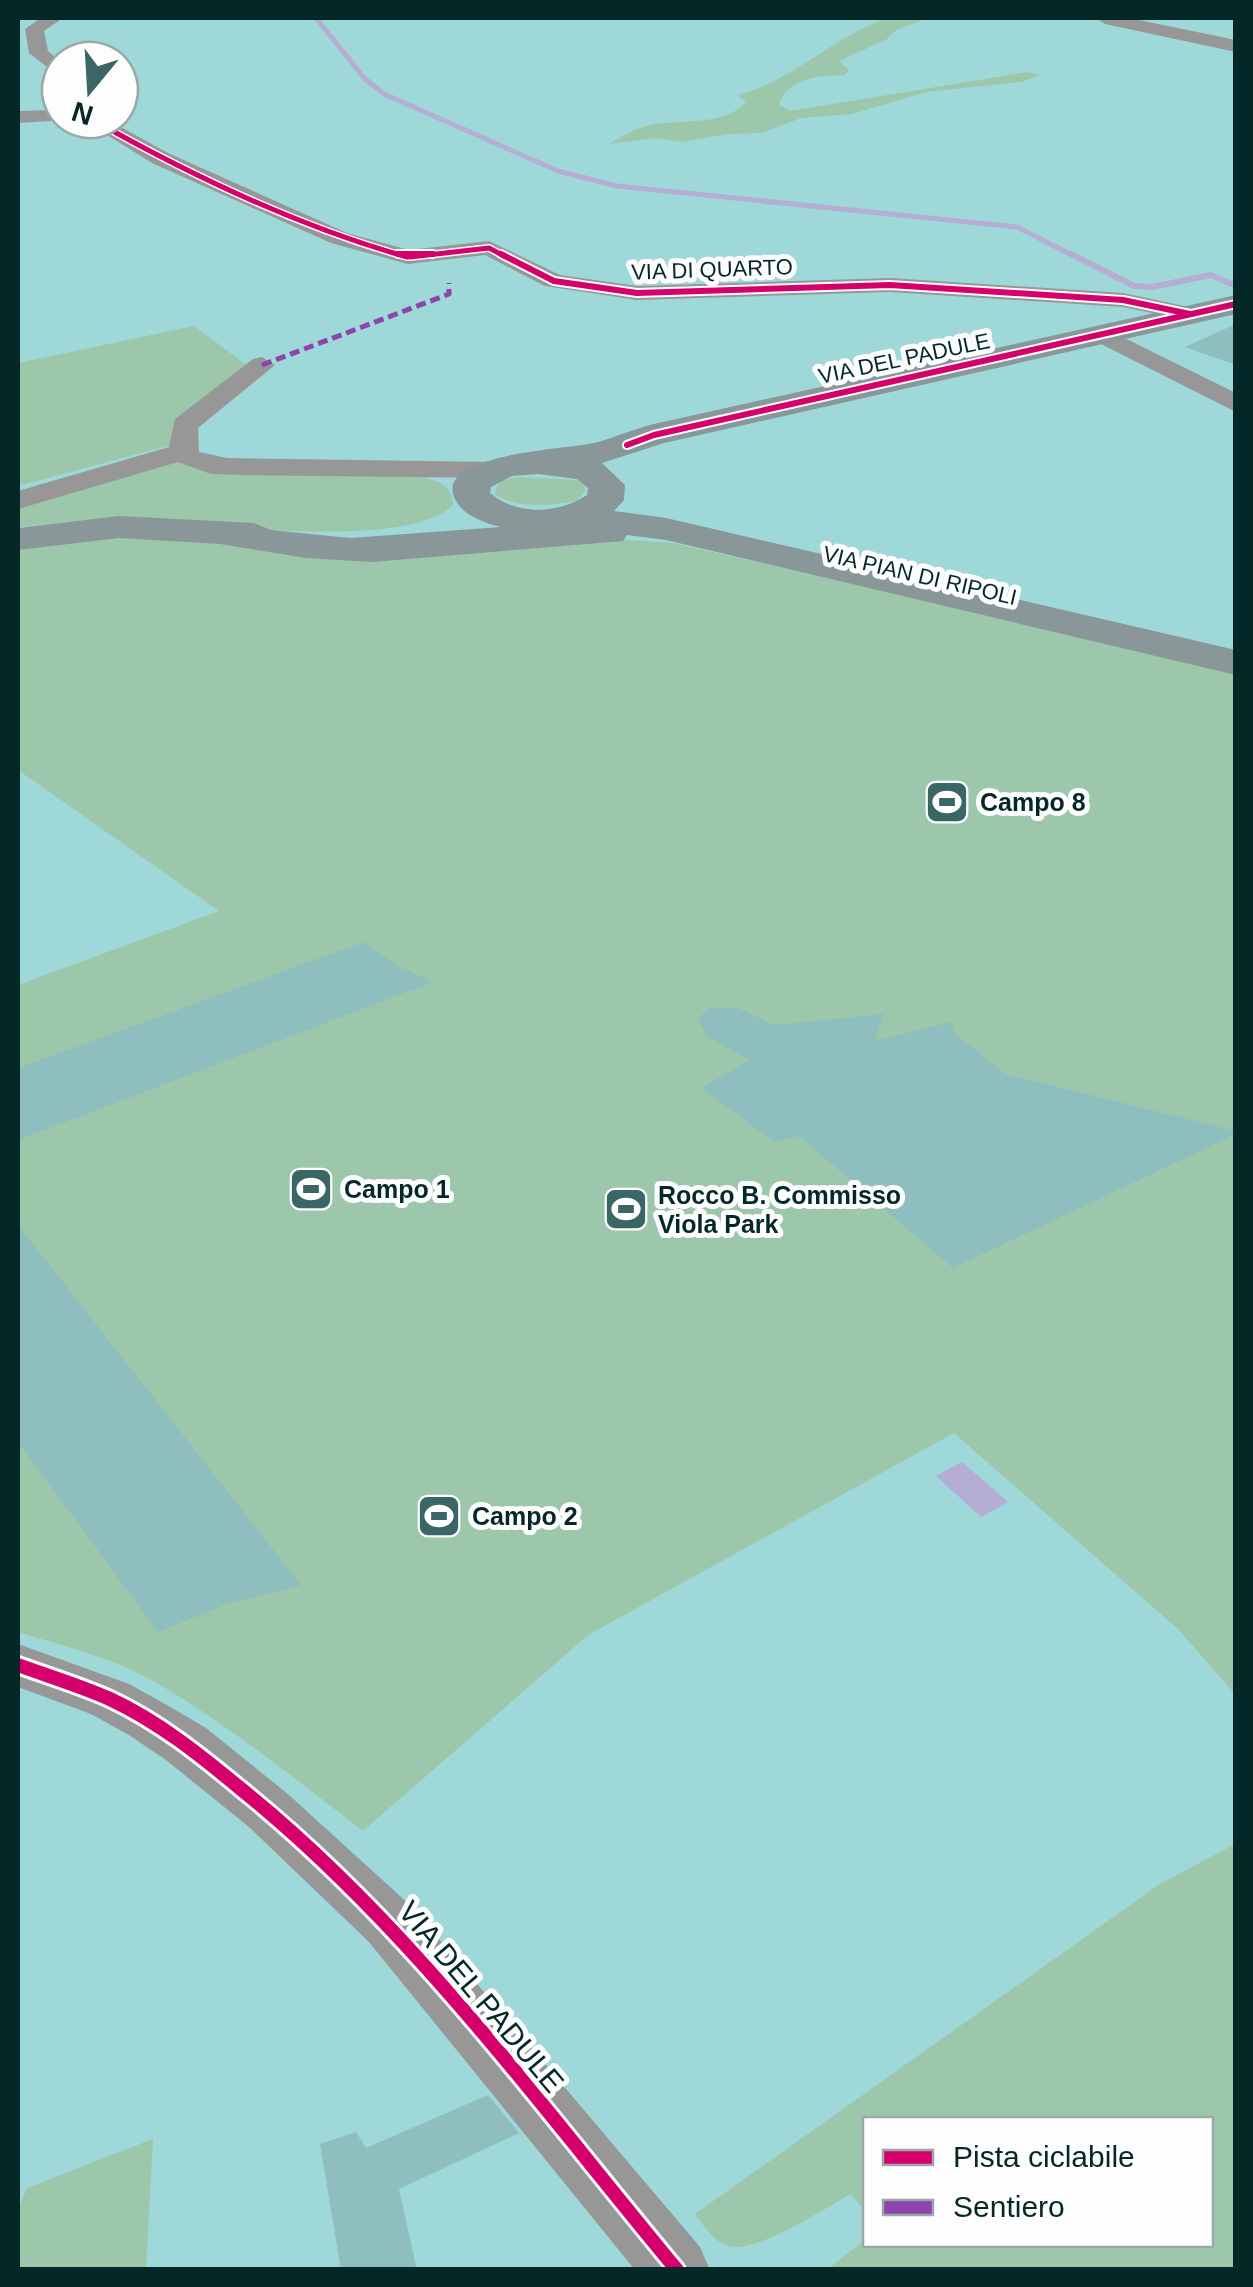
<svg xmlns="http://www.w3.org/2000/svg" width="1253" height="2287" font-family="Helvetica,sans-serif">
<rect width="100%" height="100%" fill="#9ed8d8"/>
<path fill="#9cc7ab" d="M889 18H929L896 30 887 39 839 61 849 70 844 76C821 74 786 79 779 105L791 111 1027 72 1041 75 1021 82 926 92 852 114 801 118 762 133 727 134 681 142 656 138 609 144C621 137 632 130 646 126 676 118 723 128 746 102L737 95C791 83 837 33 889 18Z
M194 326 252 369 175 444 22 485 18 481V363Z
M172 457 419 476C437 481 452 483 453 505 403 555 182 519 110 519 79 519 48 525 18 527V505Z
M518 477 578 480 585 486V492L577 501C552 505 516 510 495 494 497 480 505 479 518 477Z
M133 535 210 541 612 539 673 543 1235 671V1694L1178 1629 954 1433 588 1635 363 1831C296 1780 229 1725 155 1682 113 1658 64 1646 18 1632V985L219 911 18 770V550Z
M1235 1844V2269H828L865 2240 866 2244H1210V2120H866L865 2211 851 2194C825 2208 756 2254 729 2246 714 2242 704 2226 695 2214L1160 1884Z
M153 2139 146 2269H18V2210L27 2188Z"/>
<path fill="#b5add3" d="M962 1462 1008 1502 981 1517 936 1476Z"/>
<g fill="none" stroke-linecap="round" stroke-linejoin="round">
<path stroke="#b5add3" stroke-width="5" d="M316 18 365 79 384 94 558 171 617 186 1017 227 1076 257"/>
<path stroke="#b5add3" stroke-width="6" d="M1071 254 1134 286 1152 287 1211 275 1236 286"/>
</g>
<path fill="#8fbebe" d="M1236 324V365L1185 347Z
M364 942 396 965 433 982 18 1140V1068Z
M710 1008H738L774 1025 884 1014 875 1041 951 1022 955 1034 1006 1074 1236 1131V1134L953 1268 799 1136 775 1142 701 1088 750 1060 706 1036 698 1018Z
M18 1225 301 1585 227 1604 158 1632 18 1442Z
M488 2095 519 2133 399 2189 417 2270H341L320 2144 356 2132 366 2148Z"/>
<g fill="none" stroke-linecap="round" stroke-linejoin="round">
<path fill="#989797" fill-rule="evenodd" d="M41 18H63L44 31 48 51 60 61V77L29 53 25 29Z
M1096 18H1129L1236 40V52L1105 24Z
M60 110V120H67L18 123V111Z
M83 120H108L168 153 347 233 409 250 489 241 560 275 637 286 890 278 1123 293 1199 309 1202 314 1190 321 1123 307 890 292 637 300 545 286 485 255 408 264 331 243 152 163Z
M1102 327 1236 393V412L1093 340 1089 335 1093 330Z
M262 357 275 365 198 428 199 452 227 458 494 462 504 464 508 470 504 476 494 478 243 475 211 474 178 462 18 509V491L169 447 175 419 253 359Z
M18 1644 129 1684 167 1705 206 1728 289 1795 411 1906 700 2247 710 2270H635L369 1942 249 1827 166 1760 129 1735 91 1714 18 1687Z"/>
<path fill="#8a9798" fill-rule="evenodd" d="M1236 295V314L664 443 602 463 625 485 624 500 614 511 666 518 1236 650V675L666 540 627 535 623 541 372 562 306 558 220 544 119 538 18 550V528L119 516 254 523 271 530 350 538 501 527C485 523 463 516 455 499 432 453 571 449 594 443 614 438 633 429 654 424ZM538 474 577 479 588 488 587 495C559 514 517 516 490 493L491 487 512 476Z"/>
<path stroke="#8e44ad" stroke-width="5" stroke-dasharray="10 5" stroke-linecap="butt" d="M262 365 449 294V283"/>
<g stroke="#fdfdfd" stroke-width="8">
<path id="cycleway-far2" d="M93 120C192 176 297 226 407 257
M410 257 489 248 506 257"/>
</g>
<g stroke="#fdfdfd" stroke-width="10">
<path id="cycleway-far1" d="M398 254H433
M501 254 554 281 637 293 890 285 1123 300 1190 314
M627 445 654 435 1236 304"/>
</g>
<g stroke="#fdfdfd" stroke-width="20">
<path id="cycleway" d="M18 1665C48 1676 81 1686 110 1699 159 1722 200 1755 241 1789 410 1925 539 2104 677 2270"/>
</g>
<use href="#cycleway-far2" stroke="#d6006c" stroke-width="5"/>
<use href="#cycleway-far1" stroke="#d6006c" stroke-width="6"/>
<use href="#cycleway" stroke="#d6006c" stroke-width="14"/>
</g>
<defs>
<g id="stadium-square" transform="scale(2.25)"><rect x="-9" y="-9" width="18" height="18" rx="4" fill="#3a6666" stroke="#fdfdfd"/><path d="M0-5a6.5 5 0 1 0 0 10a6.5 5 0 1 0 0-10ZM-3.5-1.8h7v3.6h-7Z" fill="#fff"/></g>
</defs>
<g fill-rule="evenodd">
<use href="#stadium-square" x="947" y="802"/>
<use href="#stadium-square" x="311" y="1189"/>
<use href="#stadium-square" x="626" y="1209"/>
<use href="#stadium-square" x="439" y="1516"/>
</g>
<g text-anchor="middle" stroke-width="10" stroke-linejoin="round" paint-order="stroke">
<g font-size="22" fill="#042828" stroke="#fdfdfd">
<text transform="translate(712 269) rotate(-2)" y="8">VIA DI QUARTO</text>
<text transform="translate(904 358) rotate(-12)" y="8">VIA DEL PADULE</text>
<text transform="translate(920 575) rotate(13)" y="8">VIA PIAN DI RIPOLI</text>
</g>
<g font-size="25" font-weight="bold" fill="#042828" stroke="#fdfdfd" text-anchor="start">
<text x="980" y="811">Campo 8</text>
<text x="344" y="1198">Campo 1</text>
<text x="658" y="1204">Rocco B. Commisso<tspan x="658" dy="29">Viola Park</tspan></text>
<text x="472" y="1525">Campo 2</text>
</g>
<g font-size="30" fill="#042828" stroke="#fdfdfd">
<text transform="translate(481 1997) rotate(50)" y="10">VIA DEL PADULE</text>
</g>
</g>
<rect width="1253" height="2287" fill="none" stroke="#042828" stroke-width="40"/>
<rect x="863" y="2117" width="350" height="130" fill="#fdfdfd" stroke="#99a8a8" stroke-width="2.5"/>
<rect x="883" y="2150" width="50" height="15" fill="#d6006c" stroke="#99a8a8" stroke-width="2.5"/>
<text x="953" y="2167" font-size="30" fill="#042828">Pista ciclabile</text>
<rect x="883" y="2200" width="50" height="15" fill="#8e44ad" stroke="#99a8a8" stroke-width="2.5"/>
<text x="953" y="2217" font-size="30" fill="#042828">Sentiero</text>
<g transform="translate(90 90) rotate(198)"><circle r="48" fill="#fdfdfd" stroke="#99a8a8" stroke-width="2.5"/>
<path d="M0-8L18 38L0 25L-18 38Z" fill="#3a6666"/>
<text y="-15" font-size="28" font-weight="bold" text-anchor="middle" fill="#042828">N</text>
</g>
</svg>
